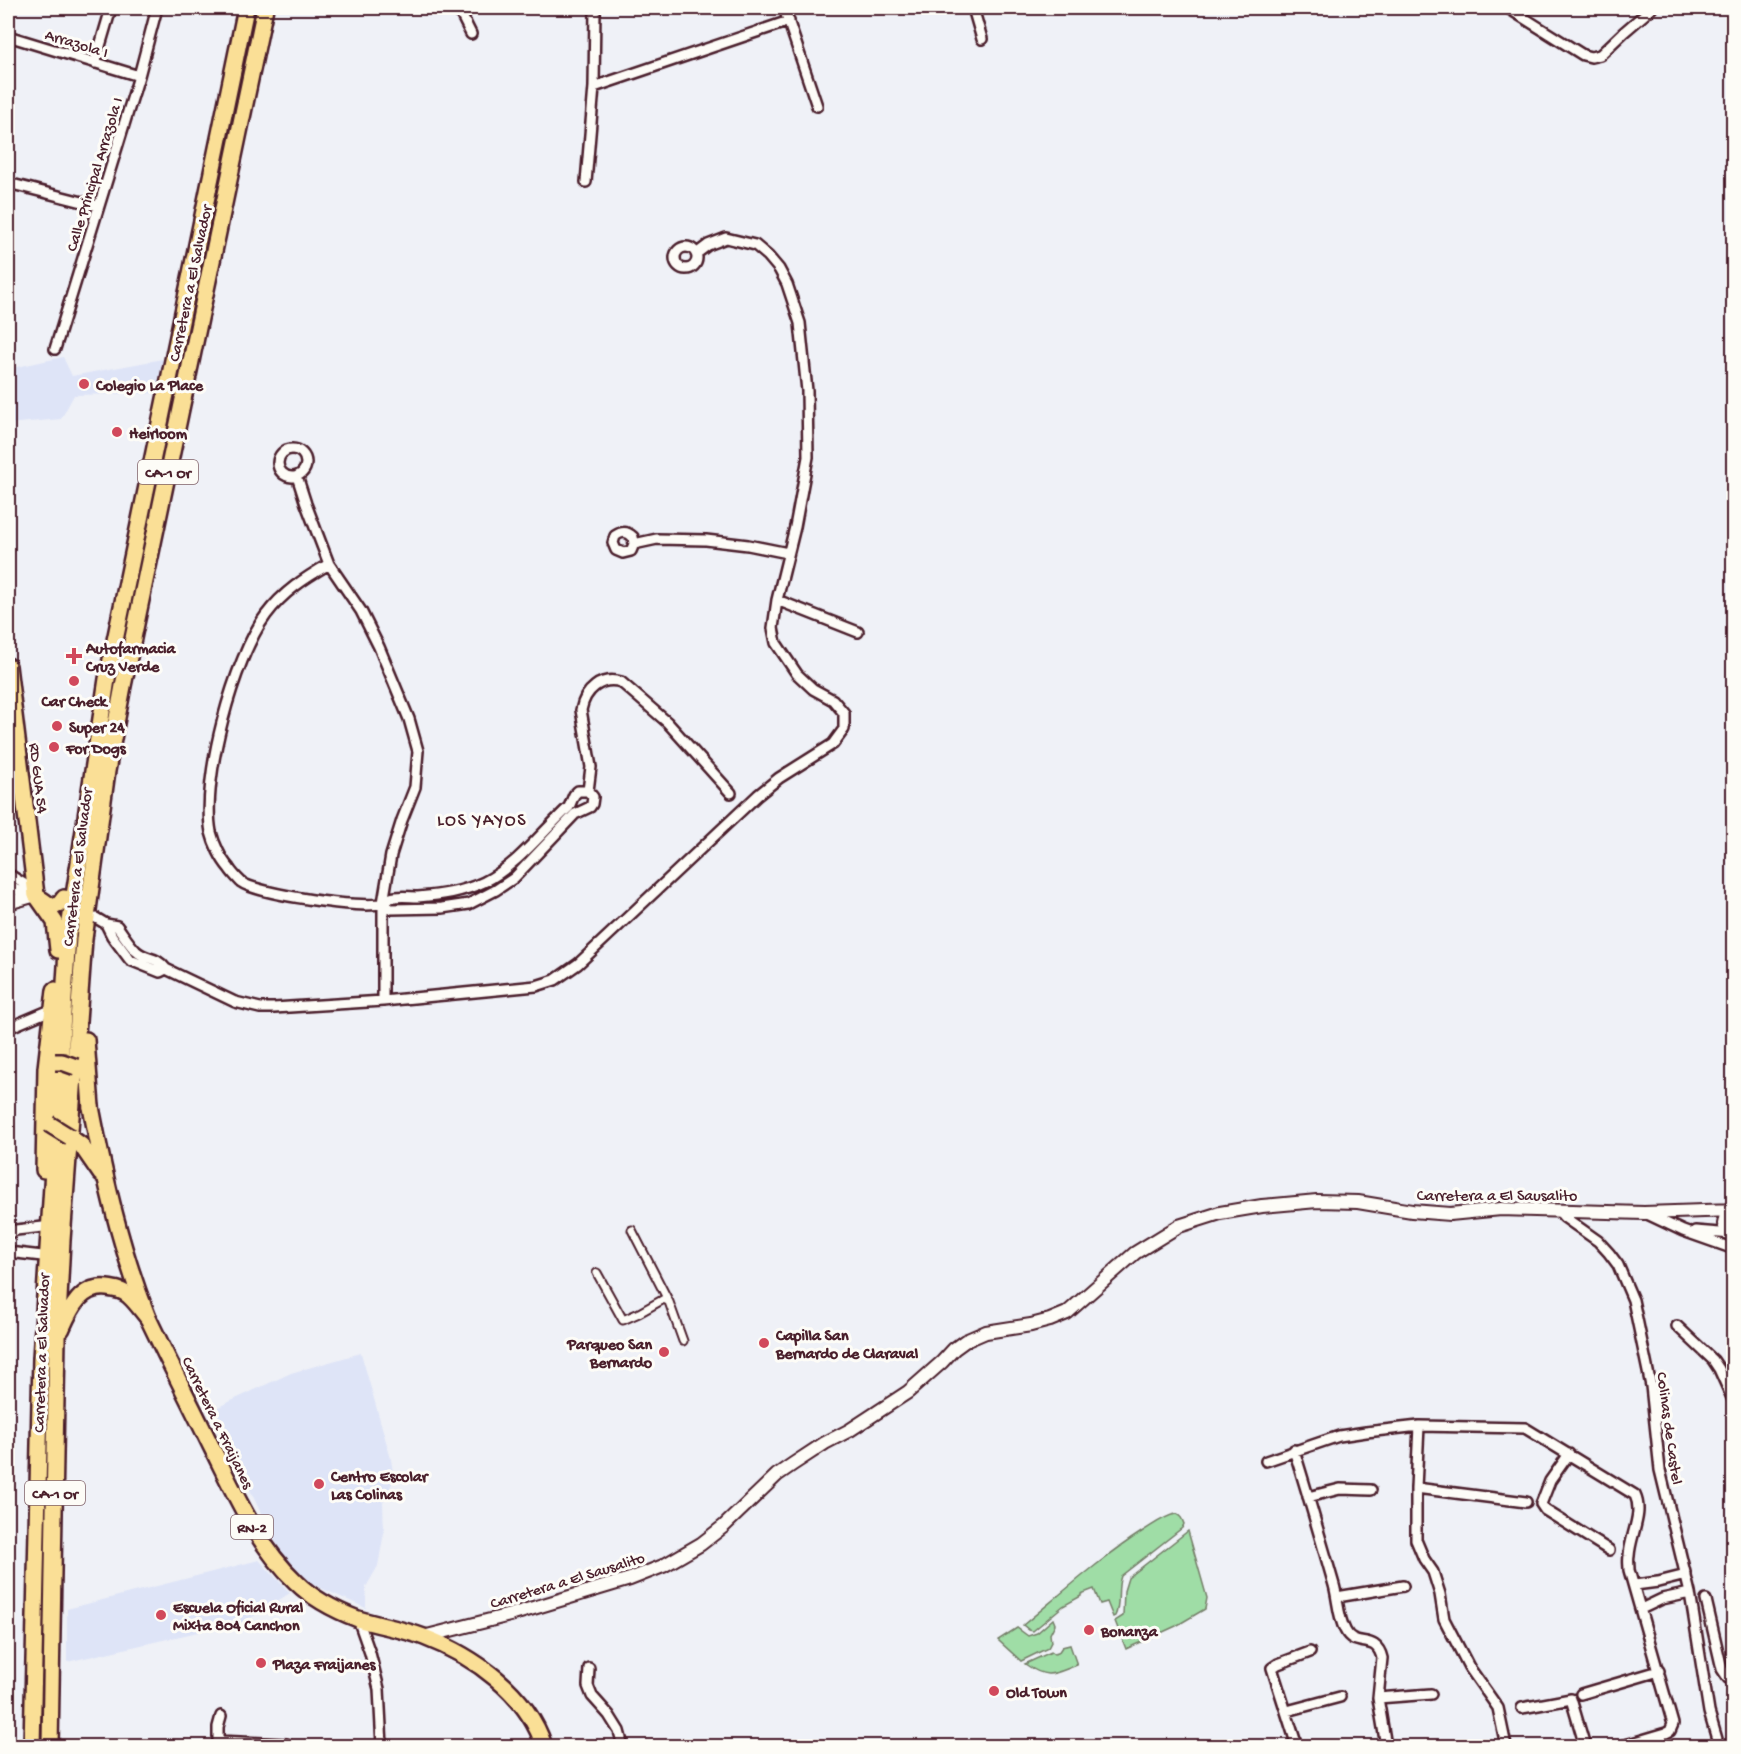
<svg xmlns="http://www.w3.org/2000/svg" width="1741" height="1754" font-family="'Gochi Hand',sans-serif">
<rect width="100%" height="100%" fill="#eff1f7"/>
<filter id="ink" filterUnits="userSpaceOnUse"><feTurbulence type="fractalNoise" baseFrequency=".0167" numOctaves="2"/><feDisplacementMap in="SourceGraphic" scale="12" xChannelSelector="R" yChannelSelector="G"/><feConvolveMatrix kernelMatrix="1 2 1 2 8 2 1 2 1" color-interpolation-filters="sRGB"/></filter>
<g filter="url(#ink)">
<path fill="#dee4f7" d="M63 357 72 376 168 358 159 393 74 395 61 419 8 424V369Z
M361 1353 391 1459 394 1479 383 1502 384 1533 378 1566 366 1587V1608L323 1589 303 1578 286 1560 268 1528 212 1410 291 1373Z
M259 1560 290 1593 246 1621 67 1662V1609Z"/>
<path fill="#9fdda6" stroke="#747e68" stroke-width="1.5" d="M1176 1514C1181 1516 1182 1519 1184 1524L1182 1528 1121 1576C1116 1589 1121 1604 1115 1616L1113 1617 1107 1602 1100 1604 1094 1589 1081 1594V1596L1063 1606 1033 1631 1029 1630 1023 1625C1062 1593 1101 1558 1143 1531 1153 1525 1164 1516 1176 1514Z
M1188 1531 1207 1598 1205 1609 1176 1626 1126 1649 1115 1621 1123 1616 1124 1591 1128 1578Z
M1053 1619 1055 1624 1050 1634 1051 1642 1048 1648 1021 1661 998 1640 1017 1628 1028 1636 1037 1633Z
M1070 1645 1077 1665C1053 1674 1048 1680 1025 1664L1051 1652 1054 1654 1058 1653 1062 1647Z"/>
<g fill="none" stroke-linecap="round" stroke-linejoin="round">
<g stroke="#4a1f2b" stroke-width="11">
<path id="pedestrian" d="M632 1230 669 1302 683 1341
M597 1273 623 1320 639 1313 664 1299 668 1301"/>
</g>
<g stroke="#4a1f2b" stroke-width="14">
<path id="minor" d="M458 8 471 34
M784 8 817 106
M973 8 982 39
M1508 8 1583 55 1591 57 1600 55 1624 32 1652 8
M8 36 139 76
M95 63 110 12
M594 87 789 21
M586 182 594 87 595 8
M8 183 98 206
M675 258a11 11 0 1 1 22 0a11 11 0 1 1-22 0Z
M55 349 139 76 157 8
M278 463a14 14 0 1 1 28 0a14 14 0 1 1-28 0Z
M297 476 306 504 329 564 361 611 379 647 409 719 418 751 415 787 402 820 391 855 383 903V1001
M634 544 633 537C627 531 622 531 615 536L613 543 616 550 623 553 631 551 634 544 657 539 706 540 748 545 788 553
M329 564C305 578 283 592 266 615 234 658 201 779 211 832 214 844 221 859 229 868 232 873 237 878 241 882 257 894 364 910 383 903 386 902 388 899 391 898 398 895 410 897 418 897 441 895 463 892 484 882 518 865 542 832 569 807L574 795 578 791H588L593 797 592 804 590 807 575 814 514 878 496 890 469 904 442 908 391 909 383 903
M777 600 858 632
M588 791 591 767 581 710C585 690 601 676 621 682L667 722 731 793
M8 874 26 885 35 893
M8 886 21 892 34 894
M96 918 106 924 117 926C123 934 129 944 136 951 147 961 155 955 166 969L235 1002 260 1008H274L383 1001 536 986 555 980 578 964 758 795 779 778 833 744 844 729V713L833 700 813 689 797 674 776 643 773 628 777 600 795 527 808 457 807 391 800 323 787 284 779 269 768 256 755 245 726 238 708 245 696 254
M106 924 112 936 130 960 160 972 166 969
M8 1028 53 1009
M1558 1210 1564 1217 1598 1241 1609 1253 1618 1265 1633 1300 1651 1386 1660 1470 1690 1593 1709 1712 1719 1746
M1647 1214 1683 1231 1734 1249
M1695 1231 1732 1234
M8 1234 16 1230 43 1227
M8 1252 42 1256
M1677 1326 1713 1360 1719 1369 1734 1402
M1294 1450C1308 1495 1321 1540 1334 1585 1338 1599 1338 1617 1345 1630 1354 1650 1376 1632 1382 1658L1378 1698 1386 1746
M1569 1454 1550 1481 1541 1504 1545 1510 1609 1550
M1266 1461 1339 1436 1366 1432 1419 1426
M1416 1488 1526 1502
M1308 1497 1340 1489 1371 1490
M1635 1585 1658 1582 1686 1575
M1337 1597 1403 1586
M1706 1600 1722 1669 1728 1678 1734 1680
M1641 1609 1662 1599 1690 1593
M358 1619 370 1653 379 1689 382 1746
M589 1668 588 1686 592 1696 609 1715 619 1731 623 1746
M1581 1694 1659 1671
M1378 1698 1431 1694
M1522 1708 1571 1699 1585 1746
M1287 1711 1340 1697
M218 1741 287 1744
M218 1746V1727L221 1716
M1297 1746 1272 1668 1278 1664 1310 1652
M1506 1746 1498 1708 1469 1667 1444 1619 1440 1594 1433 1572 1424 1559 1416 1540V1488L1419 1426 1525 1428 1635 1495C1644 1514 1630 1535 1629 1556 1628 1560 1629 1565 1629 1570L1673 1724 1670 1731 1666 1733 1622 1746"/>
</g>
<g stroke="#4a1f2b" stroke-width="16">
<path id="tertiary" d="M8 903 36 895
M1727 1210 1724 1224 1728 1233
M423 1637 510 1615 630 1579 663 1566 701 1544 724 1526 777 1475 793 1464 825 1443 850 1430 908 1392 942 1362 954 1349 965 1341 986 1332 1031 1325 1050 1320 1067 1313 1135 1253 1179 1226 1220 1213 1262 1206 1317 1201 1358 1202 1412 1211 1450 1214 1501 1209 1644 1213 1734 1210"/>
</g>
<g stroke="#4a1f2b" stroke-width="20">
<path id="primary" d="M8 666 36 895
M91 1107C105 1180 121 1250 148 1318 169 1362 191 1405 212 1448 236 1496 257 1545 296 1582 312 1598 337 1611 358 1619 380 1626 403 1629 424 1637 474 1656 527 1693 544 1746
M74 1140 81 1145 101 1174"/>
</g>
<g stroke="#4a1f2b" stroke-width="20">
<path id="trunk" d="M36 895 55 922 58 950
M41 899C52 907 55 911 64 898
M86 1040 91 1107
M44 1170 46 1068 55 990
M61 1330C70 1310 80 1285 107 1288 115 1289 123 1290 129 1296 136 1302 142 1311 148 1318
M32 1746 41 1358 68 935 107 679 246 8
M50 1746 57 1338 62 1240 84 939 107 771 123 686 265 8"/>
</g>
<use href="#pedestrian" stroke="#fdfcf7" stroke-width="7"/>
<use href="#minor" stroke="#fdfcf7" stroke-width="9"/>
<use href="#tertiary" stroke="#fdfcf7" stroke-width="12"/>
<use href="#primary" stroke="#fadf96" stroke-width="15"/>
<use href="#trunk" stroke="#fadf96" stroke-width="15"/>
<g stroke="#4a1f2b" stroke-width="20" stroke-linecap="butt">
<path id="trunk-bridge" d="M55 1062H62L76 1067
M49 1124 70 1137"/>
</g>
<use href="#trunk-bridge" stroke="#fadf96" stroke-width="15"/>
</g>
</g>
<g fill="#d1495b" stroke="#fdfcf7" stroke-width="2">
<circle cx="84" cy="384" r="6"/>
<circle cx="117" cy="432" r="6"/>
<path d="M71 647h6v6h6v6h-6v6h-6v-6h-6v-6h6z"/>
<circle cx="74" cy="681" r="6"/>
<circle cx="57" cy="726" r="6"/>
<circle cx="54" cy="747" r="6"/>
<circle cx="764" cy="1343" r="6"/>
<circle cx="664" cy="1352" r="6"/>
<circle cx="319" cy="1484" r="6"/>
<circle cx="161" cy="1615" r="6"/>
<circle cx="1089" cy="1630" r="6"/>
<circle cx="261" cy="1663" r="6"/>
<circle cx="994" cy="1691" r="6"/>
</g>
<g text-anchor="middle" stroke-width="6" stroke-linejoin="round" paint-order="stroke">
<g fill="#fdfcf7" stroke="#806168" stroke-width="1.5">
<rect x="138" y="460" width="60" height="24" rx="4.5"/>
<rect x="25" y="1481" width="60" height="24" rx="4.5"/>
<rect x="231" y="1515" width="42" height="24" rx="4.5"/>
</g>
<g font-size="15" font-weight="bold" fill="#4a1f2b">
<text x="168" y="477">CA-1 Or</text>
<text x="55" y="1498">CA-1 Or</text>
<text x="252" y="1532">RN-2</text>
</g>
<g font-size="16" fill="#4a1f2b" stroke="#fdfcf7">
<text transform="translate(77 42) rotate(17)" y="6">Arrazola I</text>
<text transform="translate(93 174) rotate(-73)" y="6">Calle Principal Arrazola I</text>
<text transform="translate(189 283) rotate(-78)" y="6">Carretera a El Salvador</text>
<text transform="translate(40 778) rotate(83)" y="6">RD GUA 54</text>
<text transform="translate(76 867) rotate(-83)" y="6">Carretera a El Salvador</text>
<text x="1497" y="1200">Carretera a El Sausalito</text>
<text transform="translate(40 1353) rotate(-88)" y="6">Carretera a El Salvador</text>
<text transform="translate(219 1422) rotate(64)" y="6">Carretera a Fraijanes</text>
<text transform="translate(1671 1428) rotate(82)" y="6">Colinas de Castel</text>
<text transform="translate(567 1579) rotate(-17)" y="6">Carretera a El Sausalito</text>
</g>
<g font-size="16" font-weight="bold" fill="#4a1f2b" stroke="#fdfcf7" text-anchor="start">
<text x="96" y="390">Colegio La Place</text>
<text x="129" y="438">Heirloom</text>
<text x="86" y="653">Autofarmacia<tspan x="86" dy="18">Cruz Verde</tspan></text>
<text x="74" y="706" text-anchor="middle">Car Check</text>
<text x="69" y="732">Super 24</text>
<text x="66" y="753">For Dogs</text>
<text x="776" y="1340">Capilla San<tspan x="776" dy="18">Bernardo de Claraval</tspan></text>
<text x="652" y="1349" text-anchor="end">Parqueo San<tspan x="652" dy="18">Bernardo</tspan></text>
<text x="331" y="1481">Centro Escolar<tspan x="331" dy="18">Las Colinas</tspan></text>
<text x="173" y="1612">Escuela Oficial Rural<tspan x="173" dy="18">Mixta 804 Canchon</tspan></text>
<text x="1101" y="1636">Bonanza</text>
<text x="273" y="1669">Plaza Fraijanes</text>
<text x="1006" y="1697">Old Town</text>
</g>
<g font-size="18" letter-spacing="1.5" fill="#4a1f2b" stroke="#fdfcf7">
<text x="482" y="825">LOS YAYOS</text>
</g>
</g>
<rect width="1741" height="1754" fill="none" stroke="#fdfcf7" stroke-width="30"/>
<rect x="15" y="15" width="1711" height="1724" fill="none" stroke="#4a1f2b" stroke-width="2" filter="url(#ink)"/>
</svg>
